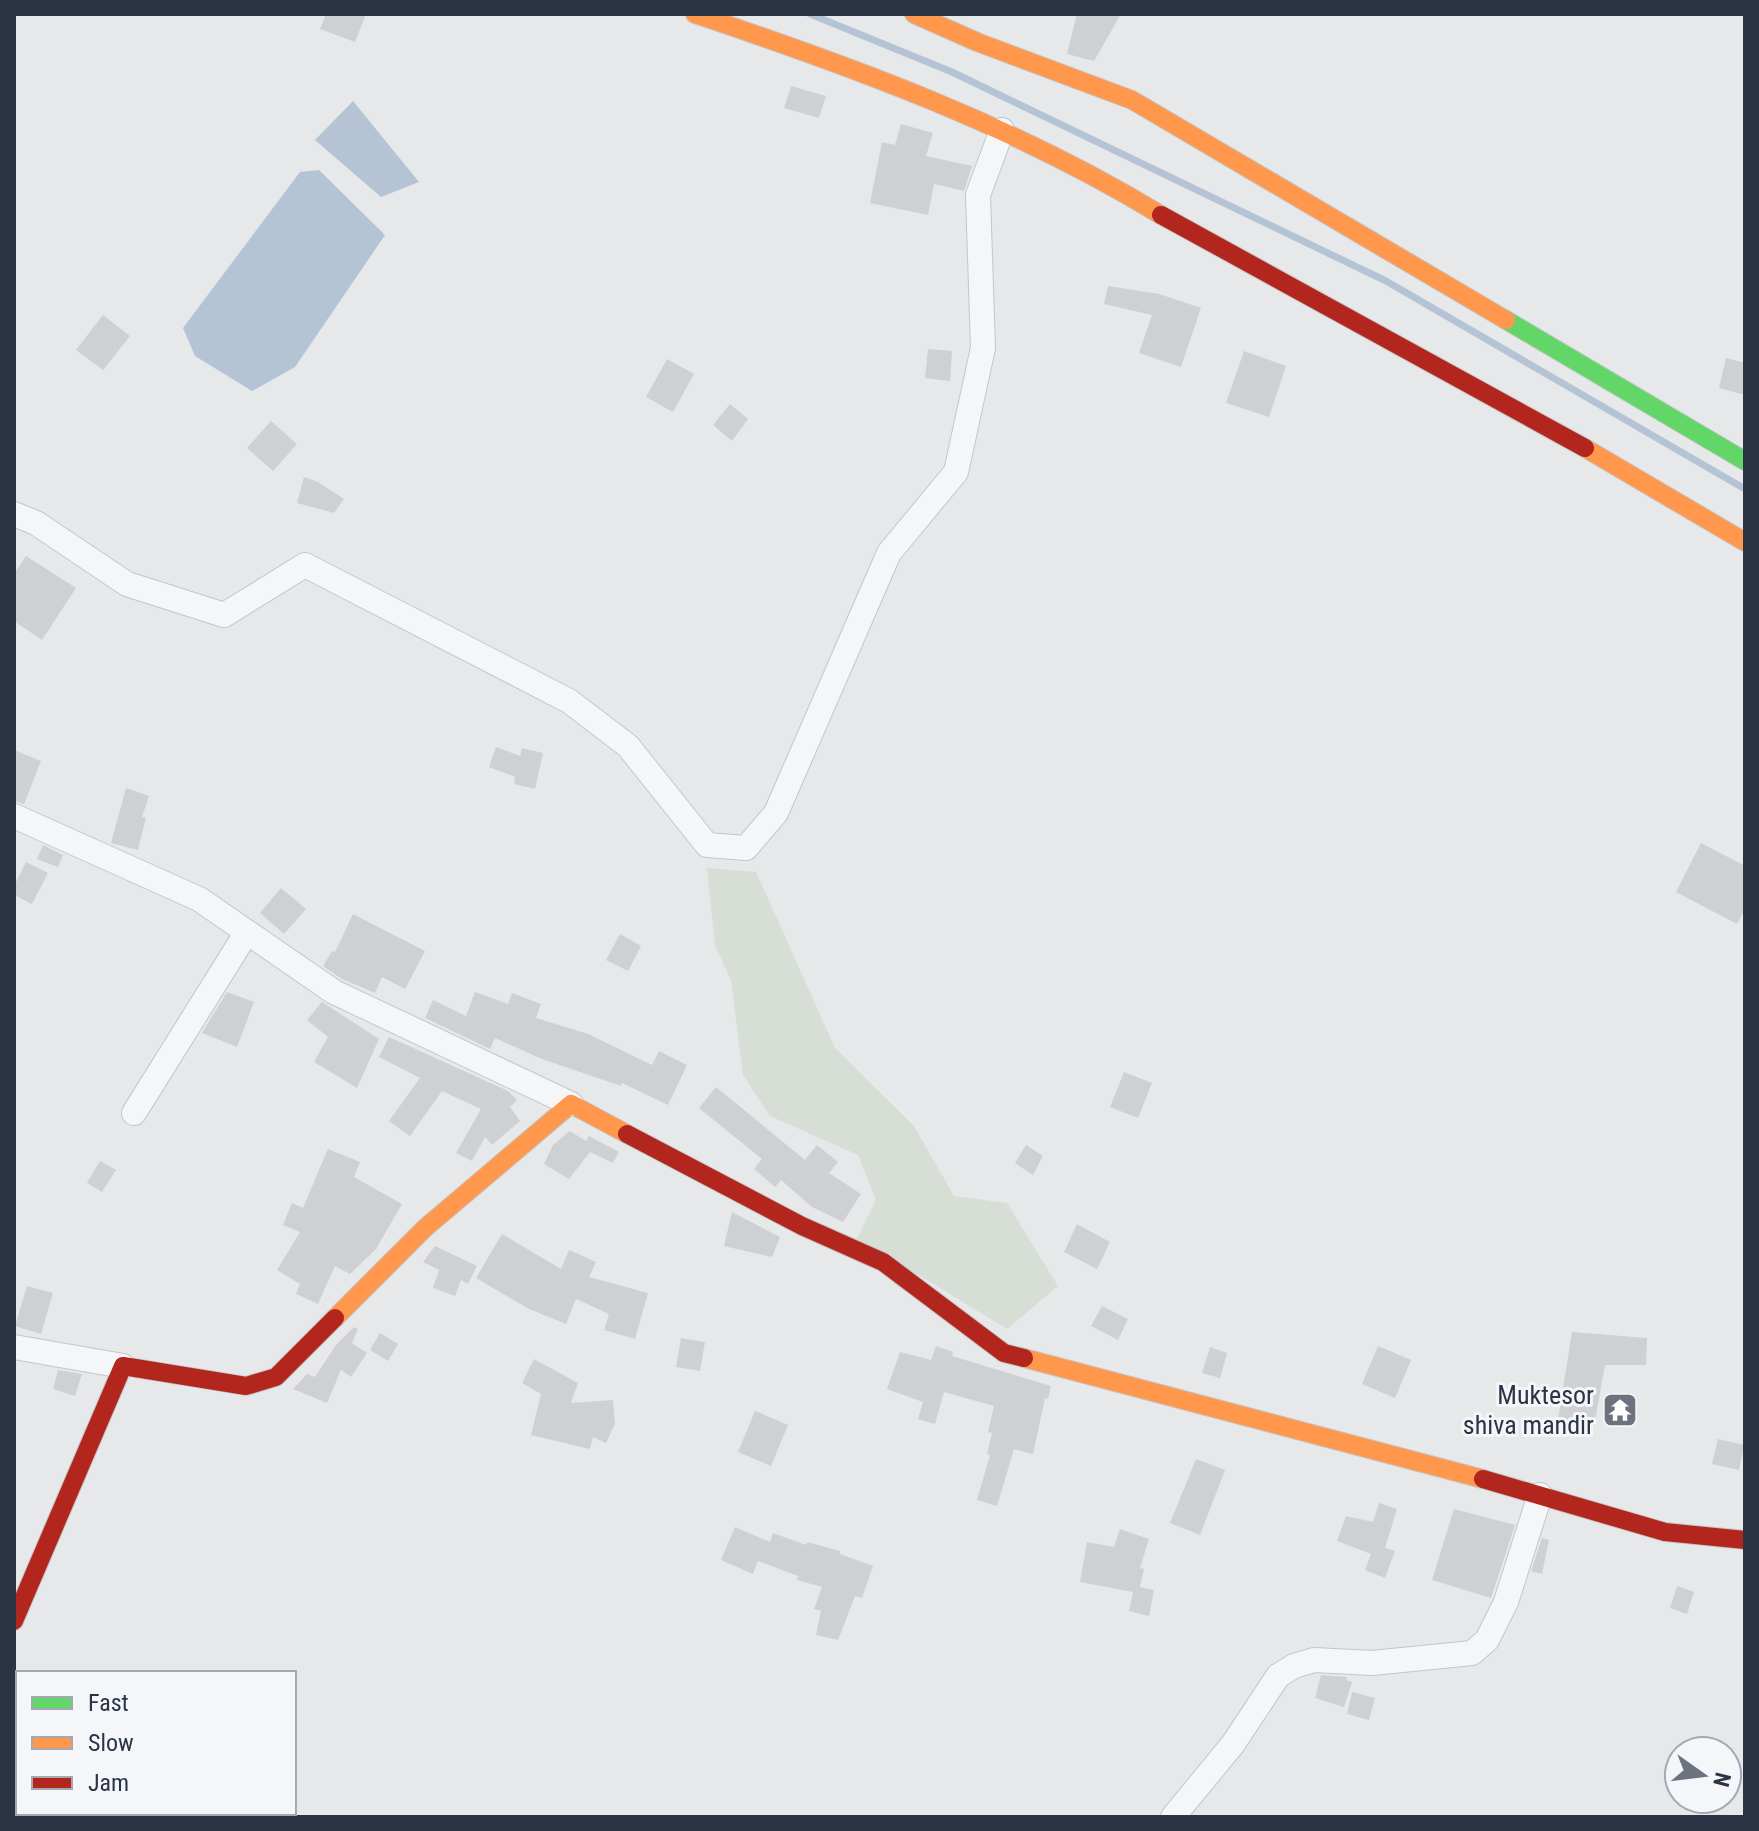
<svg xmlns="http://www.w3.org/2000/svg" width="1759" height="1831" font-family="'Roboto Condensed',sans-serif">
<rect width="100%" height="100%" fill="#e6e8ea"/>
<path fill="#d6ded6" d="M707 868 756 872 835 1048 914 1126 954 1196 1007 1203 1058 1286 1007 1329 924 1278 855 1242 876 1200 858 1155 770 1116 743 1075 731 980 715 945Z"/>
<path fill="#b4c4d5" d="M353 101 419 182 381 197 315 140Z
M319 170 385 235 295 367 252 391 195 356 183 328 300 172Z"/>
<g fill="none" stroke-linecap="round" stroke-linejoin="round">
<path stroke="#b4c4d5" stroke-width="7" d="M810 14 952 72 1386 281 1745 489"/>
</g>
<path fill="#ced0d3" d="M326 14H366L355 42 320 29Z
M1077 14H1121L1094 61 1067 54Z
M791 86 826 96 819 118 784 108Z
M901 124 933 133 926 156 972 166 964 191 934 184 928 215 870 203 882 142 895 145Z
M1108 286 1159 294 1201 308 1181 367 1139 353 1152 315 1104 304Z
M103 315 130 336 103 370 76 350Z
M928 349 952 351 950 381 925 378Z
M1244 351 1286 366 1269 417 1226 403Z
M1726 358 1745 363V395L1719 388Z
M667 359 694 374 673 412 646 397Z
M730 404 748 419 732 441 713 425Z
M271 421 297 444 273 471 247 448Z
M304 477 318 482 344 499 334 513 297 503Z
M26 556 76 588 42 640 14 621V574Z
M496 747 520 756 522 748 543 753 535 789 514 784 515 777 489 767Z
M14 750 41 761 24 804 14 801Z
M126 788 149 796 142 817 146 818 138 850 111 843Z
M1701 843 1745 866V909L1737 924 1676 892Z
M43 845 63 855 58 867 37 859Z
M26 862 48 873 32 904 14 895V886Z
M281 888 306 909 284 934 260 913Z
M353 914 425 951 405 989 382 977 375 993 342 979 323 966 332 951 335 952Z
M620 934 641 946 628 971 606 960Z
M227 992 254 1002 237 1047 202 1033Z
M475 992 508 1004 512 993 541 1004 536 1018 588 1034 652 1065 659 1051 687 1065 668 1105 622 1083 621 1086 542 1059 495 1038 490 1049 425 1018 433 1000 466 1016Z
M322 1002 379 1039 357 1088 314 1062 328 1037 307 1020Z
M389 1037 508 1091 517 1100 510 1107 520 1121 492 1145 485 1137 472 1161 456 1153 481 1109 442 1091 410 1136 389 1121 420 1078 379 1057Z
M1124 1072 1152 1083 1138 1118 1110 1107Z
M716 1087 805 1160 817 1145 838 1162 829 1173 861 1194 843 1222 812 1207 781 1180 775 1187 754 1169 762 1159 699 1108Z
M570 1131 586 1141 589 1136 619 1152 613 1163 590 1152 569 1179 544 1164 553 1145Z
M1026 1145 1043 1156 1033 1175 1015 1163Z
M328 1149 360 1162 354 1177 402 1204 376 1249 350 1274 335 1266 318 1304 296 1294 300 1284 277 1270 300 1232 283 1225 292 1203 303 1208Z
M100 1161 116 1170 102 1192 87 1183Z
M732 1212 780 1237 772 1257 724 1246Z
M1077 1224 1110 1242 1097 1269 1064 1252Z
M502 1234 561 1269 569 1250 596 1262 589 1277 648 1293 635 1339 604 1330 609 1314 576 1299 566 1324 529 1309 476 1278Z
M435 1246 477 1266 468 1284 461 1280 455 1296 433 1288 439 1270 423 1262Z
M27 1286 53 1293 41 1334 15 1326Z
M1102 1306 1128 1319 1118 1340 1091 1326Z
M354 1327 358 1329 352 1343 367 1353 351 1377 341 1370 327 1403 293 1389 307 1374 315 1377 336 1345Z
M1572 1332 1647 1338 1646 1365H1605L1594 1426 1558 1420Z
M380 1333 398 1344 388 1361 370 1350Z
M681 1338 705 1342 700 1371 676 1367Z
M936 1346 953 1352 952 1356 1051 1386 1048 1399 1045 1398 1033 1454 1014 1449 997 1506 977 1500 990 1455 987 1454 992 1433 988 1432 994 1406 944 1392 935 1424 918 1419 923 1402 887 1389 900 1352 931 1360Z
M1378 1346 1411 1360 1395 1398 1362 1384Z
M1210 1347 1227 1353 1220 1378 1202 1373Z
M534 1359 578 1383 571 1403 613 1400 615 1424 606 1443 593 1437 590 1449 531 1435 541 1394 522 1383Z
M58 1370 82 1374 75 1396 53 1389Z
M755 1411 788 1425 771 1466 738 1452Z
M1718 1439 1744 1445 1739 1470 1712 1464Z
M1196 1459 1225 1470 1200 1535 1170 1523Z
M1379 1503 1397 1509 1385 1548 1395 1551 1385 1578 1365 1570 1371 1554 1337 1541 1346 1516 1373 1522Z
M1454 1509 1515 1525 1491 1598 1432 1580Z
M735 1527 770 1542 773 1533 806 1545 807 1542 840 1551V1554L873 1566 862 1598 855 1596 838 1640 816 1635 821 1611 814 1609 822 1587 797 1580 798 1576 758 1561 753 1574 721 1560Z
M1120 1529 1149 1539 1140 1568 1144 1569 1140 1587 1154 1590 1149 1616 1129 1611 1133 1592 1080 1582 1087 1542 1114 1547Z
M1542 1538 1549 1540 1542 1574 1531 1571Z
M1677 1586 1694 1592 1687 1614 1670 1608Z
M1321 1675 1347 1677 1346 1680 1352 1682 1344 1707 1315 1698Z
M1352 1692 1375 1698 1369 1720 1347 1714Z"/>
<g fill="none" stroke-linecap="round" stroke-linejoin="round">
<g stroke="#c4c6c8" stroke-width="26">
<path id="street" d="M14 514 36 523 127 584 224 615 305 565 569 701 628 746 707 845 746 848 776 813 889 553 956 472 983 348 978 195 1002 130
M14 816 199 899 334 992 571 1104
M134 1113 247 932
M14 1347 123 1366
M1173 1817 1233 1744 1278 1676 1294 1666 1314 1660 1372 1663 1472 1653 1487 1640 1506 1602 1540 1495"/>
</g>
<g stroke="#c4c6c8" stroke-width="20">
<path id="fast" d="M1506 320 1745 461"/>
</g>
<g stroke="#c4c6c8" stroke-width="20">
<path id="slow" d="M695 14C856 68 1015 126 1161 215
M914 14 977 42 1132 100 1506 320
M1585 448 1745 542
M335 1318 425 1228 571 1104 627 1134
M1024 1358 1483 1479"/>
</g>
<g stroke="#c4c6c8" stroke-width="20">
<path id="jam" d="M1161 215 1585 448
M627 1134 802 1226 883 1262 1004 1353 1024 1358
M1483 1479 1665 1532 1745 1540
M14 1621 123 1366 246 1386 276 1377 335 1318"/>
</g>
<use href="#street" stroke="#f5f6f7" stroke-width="24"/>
<use href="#fast" stroke="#63d668" stroke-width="18"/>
<use href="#slow" stroke="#ff974d" stroke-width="18"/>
<use href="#jam" stroke="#b3261e" stroke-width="18"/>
</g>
<defs>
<g id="temple-square" transform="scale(1.8)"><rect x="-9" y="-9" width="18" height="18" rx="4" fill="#6c737f" stroke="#f4f6f9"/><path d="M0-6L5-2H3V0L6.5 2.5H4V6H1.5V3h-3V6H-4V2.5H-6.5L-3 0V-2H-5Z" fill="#fff"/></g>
</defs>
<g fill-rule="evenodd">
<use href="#temple-square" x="1620" y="1410"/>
</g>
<g text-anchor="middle" stroke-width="6" stroke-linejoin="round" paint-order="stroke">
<g font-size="26" fill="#2b3445" stroke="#f4f6f9" text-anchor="end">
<text x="1594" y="1404">Muktesor<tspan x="1594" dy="30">shiva mandir</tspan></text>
</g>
</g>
<rect width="1759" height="1831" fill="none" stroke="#2b3445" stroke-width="32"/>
<rect x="16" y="1671" width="280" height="144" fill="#f4f6f9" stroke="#a4a8b1" stroke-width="2"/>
<rect x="32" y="1697" width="40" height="12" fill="#63d668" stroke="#a4a8b1" stroke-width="2"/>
<text x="88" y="1711" font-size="24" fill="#2b3445">Fast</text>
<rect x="32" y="1737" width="40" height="12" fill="#ff974d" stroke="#a4a8b1" stroke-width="2"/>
<text x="88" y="1751" font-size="24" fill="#2b3445">Slow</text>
<rect x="32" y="1777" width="40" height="12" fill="#b3261e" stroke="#a4a8b1" stroke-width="2"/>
<text x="88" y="1791" font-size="24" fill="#2b3445">Jam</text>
<g transform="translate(1703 1775) rotate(104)"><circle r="38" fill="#f4f6f9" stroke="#a4a8b1" stroke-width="2"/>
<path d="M0-6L14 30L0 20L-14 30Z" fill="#6c737f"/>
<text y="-12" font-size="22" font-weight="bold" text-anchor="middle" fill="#2b3445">N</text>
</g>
</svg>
